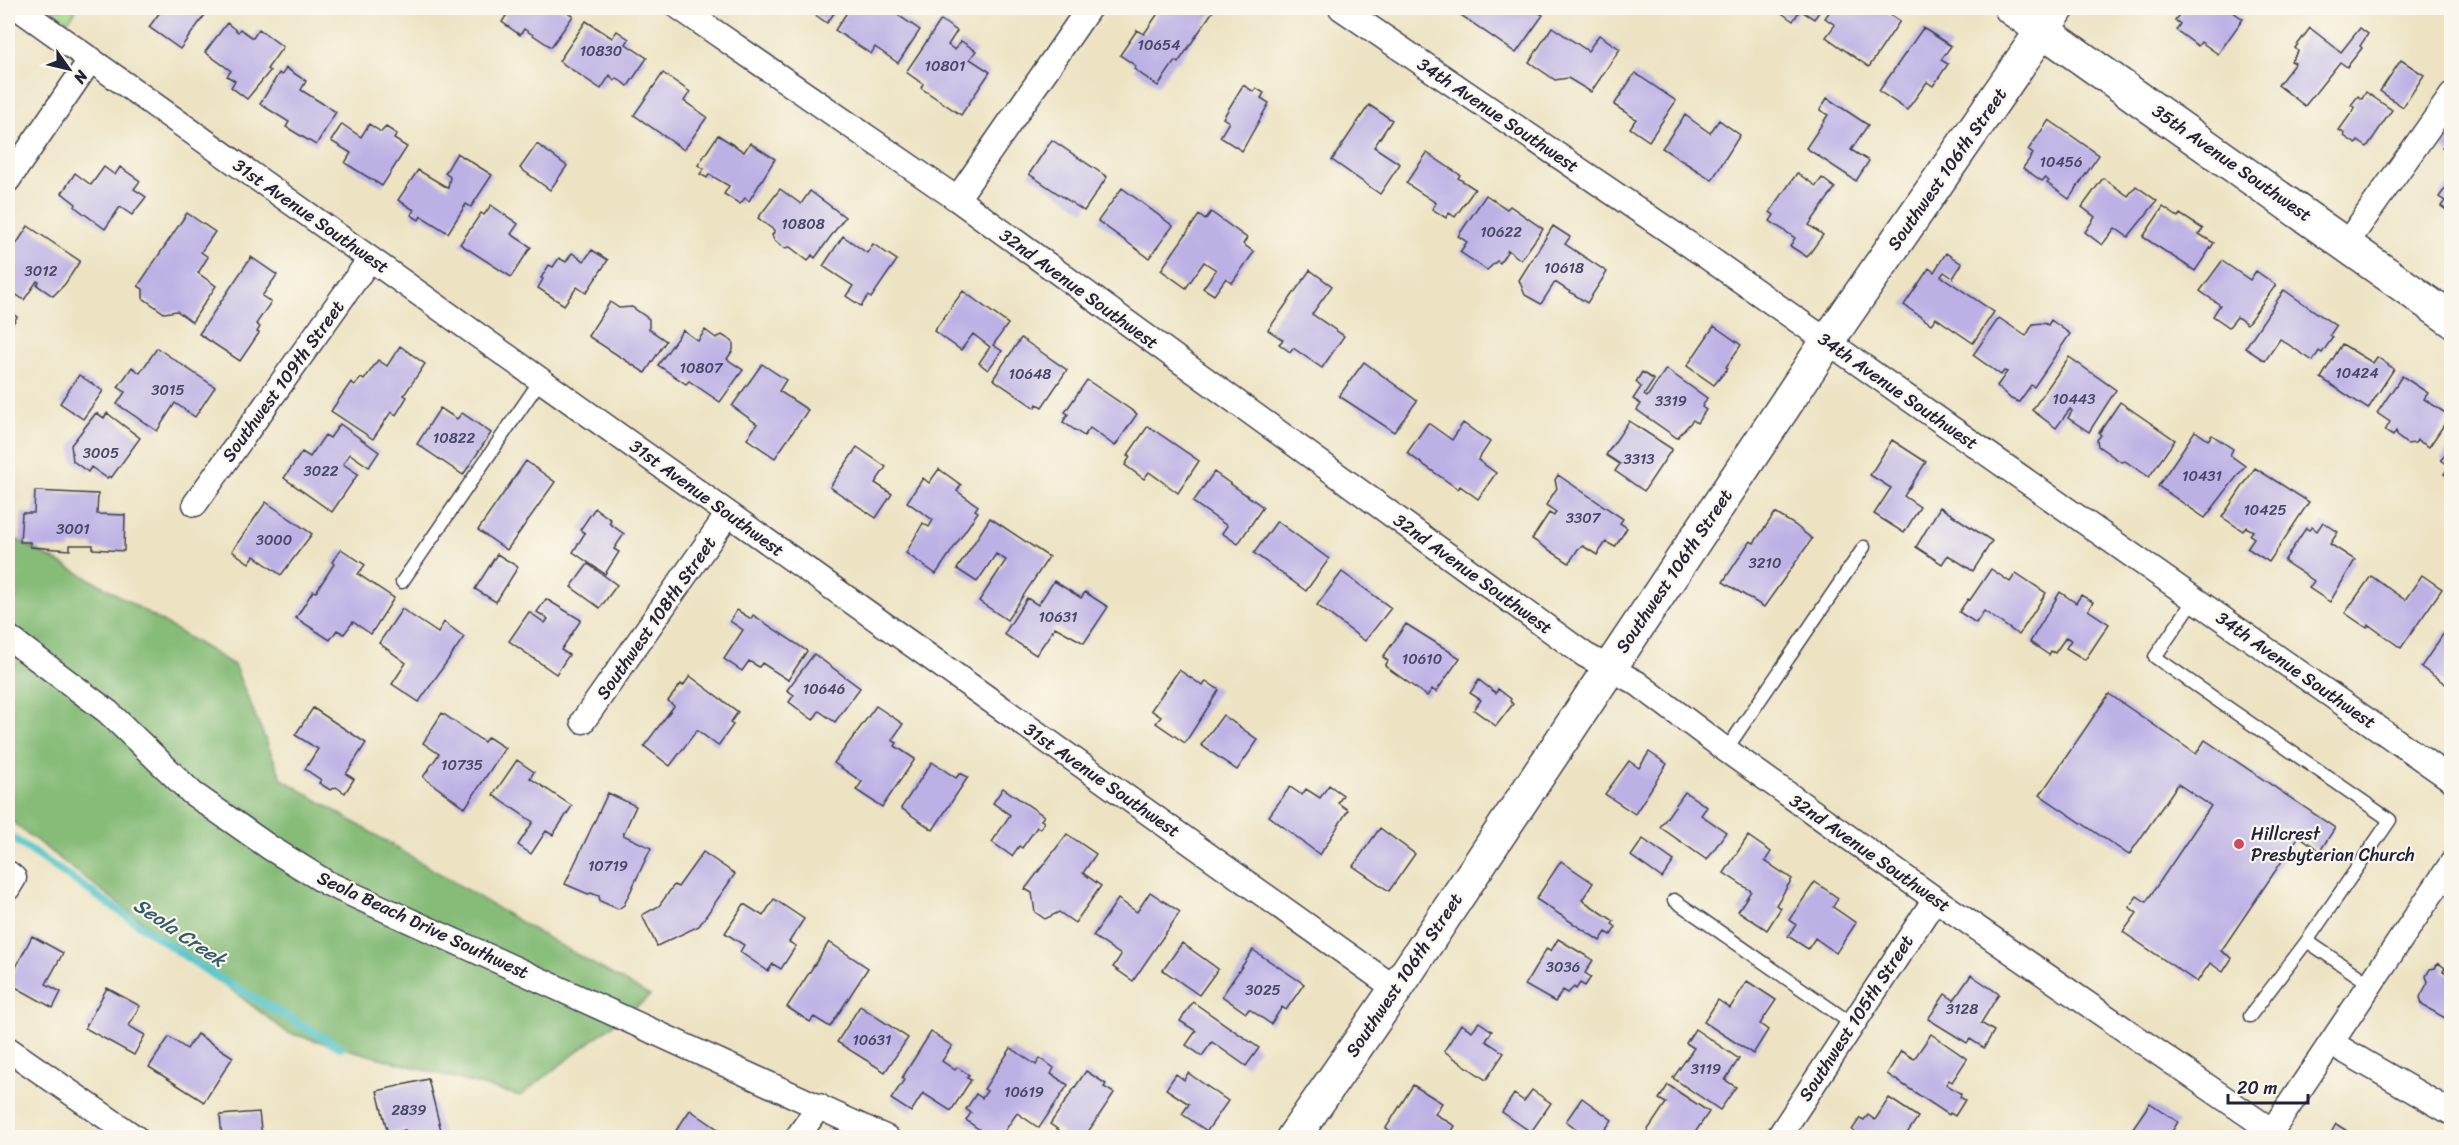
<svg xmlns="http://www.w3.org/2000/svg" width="2459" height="1145" font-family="Sriracha,sans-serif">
<rect width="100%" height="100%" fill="#fbf7ec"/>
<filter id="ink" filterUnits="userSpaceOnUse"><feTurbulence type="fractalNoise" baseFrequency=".0167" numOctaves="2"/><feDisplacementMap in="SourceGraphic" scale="12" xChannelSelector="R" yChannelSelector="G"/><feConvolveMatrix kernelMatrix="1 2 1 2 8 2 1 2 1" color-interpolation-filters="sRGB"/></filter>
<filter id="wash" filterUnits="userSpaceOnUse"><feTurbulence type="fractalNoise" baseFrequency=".008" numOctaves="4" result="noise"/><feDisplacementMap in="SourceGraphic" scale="24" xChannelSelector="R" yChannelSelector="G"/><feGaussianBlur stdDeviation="1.35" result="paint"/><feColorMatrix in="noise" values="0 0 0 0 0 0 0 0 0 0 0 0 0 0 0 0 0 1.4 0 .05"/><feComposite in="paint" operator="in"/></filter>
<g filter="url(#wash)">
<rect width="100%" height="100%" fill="#ede3c3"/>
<path fill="#a8dc8c" stroke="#657f64" stroke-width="1.5" d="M49 8H78L68 21Z"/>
<path fill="#86bc78" stroke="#546f5a" stroke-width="1.5" d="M8 535 101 585 234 665 282 779 537 932 650 996 520 1096 288 1033 8 819Z"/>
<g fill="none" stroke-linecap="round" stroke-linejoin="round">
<path stroke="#58c6cd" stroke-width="8" d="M8 835 210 973 340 1047"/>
</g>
<g id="blocks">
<path fill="#bcb0e5" d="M159 8H210L180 49 149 27 160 12 158 10Z
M502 8H561L573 16 551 47 524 29 520 35 502 22 506 16 499 11Z
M805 8H838L827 23Z
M850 8H904L898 15 920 30 898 63 875 47 871 54 835 30Z
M1158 8H1215L1178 63 1175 61 1158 86 1134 69 1136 66 1120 55 1137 30 1144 34 1159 12 1156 10Z
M1466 8H1532L1543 15 1516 53 1461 15Z
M1777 8H1822L1814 19 1800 10 1793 21 1776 9Z
M1832 8H1888L1885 11 1900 21 1869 67 1826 37 1835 25 1825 18Z
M2184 8H2227L2243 19 2218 54 2201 42 2198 46 2176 30 2180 24 2175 20Z
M941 20 957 31 948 45 955 50 961 41 976 51 970 59 990 72 961 115 921 88 923 84 906 72Z
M586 21 612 38 617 31 629 39 626 44 647 58 628 86 616 78 614 81 610 75 601 89 559 61Z
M227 23 238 32 240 29 253 38 259 29 283 47 267 69 270 71 247 99 231 87 235 81 227 76 231 71 205 52Z
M1552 27 1588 51 1599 35 1620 49 1591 92 1568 78 1555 80 1529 62Z
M1923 28 1951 46 1941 60 1948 64 1933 86 1927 82 1907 110 1879 91Z
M2310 28 2341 52 2360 28 2368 34 2360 46 2362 48 2347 67 2340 62 2305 106 2278 85 2295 63 2291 61 2298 51 2295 48Z
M2401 60 2424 75 2403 107 2380 91Z
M286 68 306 81 301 90 336 112 316 145 286 127 289 122 260 104 279 73 282 75Z
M663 73 690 92 684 101 707 117 684 150 634 115Z
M1635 73 1676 101 1649 141 1630 128 1636 119 1614 105Z
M1243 85 1254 92 1256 88 1264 93 1261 98 1269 103 1242 151 1220 137 1229 122 1223 118Z
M2366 92 2392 110 2367 147 2358 141 2356 144 2344 136 2345 134 2339 130 2355 108 2351 105 2358 96 2362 99Z
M1827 98 1868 125 1851 150 1869 161 1856 181 1806 148 1828 115 1820 110Z
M1369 105 1392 120 1374 147 1400 164 1380 194 1332 160Z
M1685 115 1710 133 1719 120 1740 135 1712 180 1662 148Z
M2049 120 2099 155 2069 199 2047 183 2049 181 2045 178 2042 181 2023 168 2033 154 2028 150Z
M342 124 361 137 369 124 381 132 386 127 397 134 394 139 407 147 382 186 345 163 351 153 331 141Z
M2452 134V155L2442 148Z
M718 135 744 152 750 143 775 159 749 201 745 198 740 204 724 194 729 186 709 174 707 178 700 174 704 169 698 165Z
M1052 140 1107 177 1084 211 1029 174Z
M537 144 567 166 550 190 520 168Z
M457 153 492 175 471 207 466 204 448 233 421 216 419 220 411 215 414 210 398 200 418 170 448 188 450 177 445 173Z
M1427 153 1460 175 1458 178 1475 189 1455 217 1449 213 1446 218 1432 209 1436 203 1406 183Z
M104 167 115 175 120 167 140 181 134 189 146 197 132 215 120 207 105 229 75 207 76 204 62 193 75 173 91 185Z
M1797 173 1816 186 1822 178 1835 188 1809 225 1823 235 1807 257 1790 246 1795 238 1770 221 1774 215 1770 212Z
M2103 178 2128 196 2136 186 2157 201 2128 237 2115 228 2102 245 2085 232 2095 217 2082 207Z
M2450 182 2452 183V214L2441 206 2445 201 2439 197Z
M1122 188 1173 226 1149 258 1098 221Z
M780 189 801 204 810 191 845 217 815 258 812 255 808 261 790 247 784 248 774 240 772 235 775 231 758 218Z
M1486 195 1507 209 1510 206 1543 229 1521 260 1508 250 1500 263 1497 261 1487 270 1460 252 1467 242 1458 236Z
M491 205 518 224 511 234 531 247 511 277 460 244 481 213 484 215Z
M2163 207 2178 217 2180 214 2203 229 2199 234 2214 243 2195 271 2143 237Z
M1211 212 1247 238 1243 244 1254 252 1232 283 1226 278 1214 295 1203 288 1216 270 1204 262 1186 288 1161 270 1199 215 1205 220Z
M187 213 215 232 201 252 208 257 198 273 216 286 192 322 177 311 164 313 143 298V289L138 286Z
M28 226 80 261 65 284 53 296 37 285 39 282 37 281 24 300 8 289V257Z
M1553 226 1570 237 1565 244 1607 272 1587 303 1555 282 1541 304 1525 295 1519 280Z
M843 236 867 253 873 244 897 260 871 298 868 296 861 306 846 296 853 286 823 266Z
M592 250 608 260 586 293 577 287 564 305 538 288 543 279 541 278 549 265 553 267 559 258 566 262 572 253 584 261Z
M1946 253 1962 264 1953 278 1944 272 1941 276 1994 312 1973 343 1936 318 1931 324 1904 305 1929 268 1934 272Z
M251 257 277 275 262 296 271 302 256 324 260 327 257 332 259 333 240 361 199 334Z
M2222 261 2250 280 2256 271 2276 285 2247 324 2237 317 2229 327 2213 316 2220 305 2200 291Z
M1310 270 1332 286 1312 314 1344 336 1322 368 1293 348 1290 352 1279 344 1283 340 1268 330Z
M2284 290 2336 326 2330 335 2333 337 2322 353 2319 351 2313 361 2280 339 2265 361 2245 348Z
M963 291 1008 324 993 345 1002 351 988 370 979 363 990 347 973 334 961 350 934 331Z
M610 302 619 308 632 307 649 319V329L666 341 645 373 588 336Z
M8 311 17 317 8 331Z
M1999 318 2026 336 2033 324 2044 323 2048 325 2051 320 2070 334 2034 387 2031 385 2019 402 2011 399 1997 386 2007 372 2004 371 2001 375 1973 355Z
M1714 326 1741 345 1726 367 1728 368 1714 385 1687 366Z
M683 330 698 341 705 330 716 338 722 335 733 342V350L727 359 743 370 720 402 689 381 686 384 658 365Z
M1021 338 1067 370 1042 407 1037 404 1035 408 993 379Z
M2342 344 2373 363 2377 357 2394 369 2368 409 2321 378Z
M400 346 425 364 404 395 407 397 396 415 391 412 373 439 331 411 351 382 355 385 361 378 364 380 378 360 387 366Z
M157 348 215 387 195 417 175 403 157 431 117 404 125 392 118 387 132 367 140 373Z
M2069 357 2116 390 2089 432 2068 418 2072 411 2070 409 2056 428 2032 410Z
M1364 362 1417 401 1394 432 1339 396Z
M762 364 786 380 779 391 808 410 775 458 747 439 757 424 732 406Z
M1666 369 1707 398 1702 407 1706 410 1697 423 1693 420 1677 438 1637 410 1641 404 1633 399 1641 387 1636 382 1642 372 1654 380 1644 395 1647 397Z
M79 375 103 391 83 419 60 403Z
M2402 376 2428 393 2424 399 2450 416 2429 447 2417 440 2415 443 2407 444 2398 437 2396 431 2393 436 2385 431 2390 422 2377 413Z
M1087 380 1137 414 1115 446 1090 428 1084 436 1063 422 1068 414 1065 412Z
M2120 402 2175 440 2149 477 2125 461 2121 462 2098 446 2097 440 2101 435 2099 433Z
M440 408 457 419 462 413 491 433 463 475 417 444Z
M96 413 104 418 107 413 140 438 111 478 109 476 107 478 91 467 88 472 73 461 71 445Z
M1629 421 1672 449 1644 491 1615 471 1620 464 1606 455Z
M1428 423 1452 440 1463 423 1490 442 1478 460 1496 473 1478 499 1460 486 1458 489 1407 453Z
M340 424 379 452 369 467 350 454 343 464 358 474 332 512 284 478 302 452 310 457 325 435 330 438Z
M1148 426 1199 461 1178 493 1149 472 1144 479 1125 465 1130 457 1127 456Z
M2195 431 2208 440 2212 435 2233 449 2230 455 2245 466 2205 518 2158 486Z
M1892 440 1926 462 1904 496 1920 507 1904 533 1874 514 1891 488 1870 475Z
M2452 443V479L2444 474 2450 466 2441 460Z
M857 447 886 467 875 483 892 494 876 518 830 487Z
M526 461 555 482 507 550 478 530Z
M2255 468 2309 502 2269 562 2247 548 2254 538 2250 535 2253 531 2246 527 2243 531 2222 517Z
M939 469 961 485 957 491 978 506 975 510 978 512 936 574 906 553 923 523 929 527 933 520 907 502 923 478 929 483Z
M1214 472 1263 507 1238 544 1222 533 1227 526 1193 502Z
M1558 475 1623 519 1620 523 1627 528 1615 547 1606 542 1597 555 1583 546 1578 549 1569 563 1532 539 1549 513 1554 516 1556 512 1546 505 1557 488 1555 480Z
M35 491 98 494 97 514 125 515 124 551 93 549V545H70V550L30 547V542H20L22 513H34Z
M266 502 312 534 281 575 254 556 249 563 232 551Z
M1940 507 1992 541 1973 571 1948 555 1942 564 1916 547Z
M595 508 611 520 609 523 624 534 614 549 619 552 605 574 573 552 585 533 580 530Z
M1775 513 1795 525 1812 539 1764 607 1723 582 1750 541 1754 543Z
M990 518 1049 557 1007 620 979 601 1006 560 996 554 977 582 957 569Z
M1277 521 1329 559 1306 591 1254 553Z
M2323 522 2338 532 2330 544 2355 560 2330 602 2309 588 2314 581 2284 561 2306 528 2309 530 2312 527 2317 531Z
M341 549 365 565 358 574 394 598 371 634 353 622 344 634 337 630 330 640 296 618 313 591 316 592 334 564 332 562Z
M497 554 518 567 496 602 475 589Z
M588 564 617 585 600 608 571 587Z
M1991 569 2010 582 2016 573 2046 593 2019 635 1984 611 1976 623 1959 612 1968 599 1970 600Z
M1342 572 1391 608 1365 641 1317 605Z
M2422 575 2442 589 2401 648 2369 625 2367 628 2345 613 2371 576 2405 600Z
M1054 581 1081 598 1085 592 1108 607 1084 643 1055 627 1036 655 1004 634 1027 598 1038 605Z
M2060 592 2076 603 2081 595 2093 602 2088 610 2109 624 2085 660 2066 648 2071 640 2066 637 2055 653 2051 651 2049 655 2030 642Z
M546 599 581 620 561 650 569 655 556 674 509 641 529 612 545 623 548 619 537 612Z
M402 609 438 633 444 622 464 637 419 702 392 684 406 663 379 643Z
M737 610 751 619 753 615 807 651 788 680 762 663 759 667 749 661 742 671 724 659 743 630 730 621Z
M1406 624 1460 658 1436 692 1432 689 1427 696 1385 666 1388 661 1383 657Z
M2446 630 2452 634V679L2447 685 2421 667Z
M814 654 860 688 835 722 819 711 813 720 789 702 794 695 787 690Z
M1179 670 1203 686 1206 681 1219 690 1185 743 1156 723 1161 717 1151 710Z
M690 676 738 712 730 723 733 725 718 746 697 730 670 766 644 746 674 706 668 701 681 684 683 686Z
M1479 680 1496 693 1498 689 1511 699 1510 701 1513 704 1496 726 1474 710 1481 700 1470 693Z
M2109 694 2196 754 2205 740 2335 828 2320 851 2299 836 2221 951 2232 958 2223 972 2210 963 2197 982 2123 932 2137 913 2129 907 2137 896 2146 902 2211 806 2178 784 2129 855 2040 795Z
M876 706 903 724 892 740 897 743 895 746 915 759 882 807 856 790 862 782 834 763Z
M313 708 366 743 346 774 354 779 345 793 336 787 330 790 319 783 321 780 305 769 318 749 295 735Z
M442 713 484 742 488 737 505 748 465 808 423 777 439 754 423 743Z
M1223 715 1258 740 1237 770 1201 745Z
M1649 752 1667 764 1635 814 1605 794 1629 761 1639 768Z
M517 760 534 772 530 778 572 806 553 835 546 831 531 854 518 845 533 822 493 795Z
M932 762 956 778 960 773 968 777 933 830 901 808Z
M1329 785 1343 795 1338 803 1348 810 1320 855 1269 816 1290 787 1302 795 1306 789 1320 798Z
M1003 788 1044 816 1041 820 1044 822 1040 829 1037 827 1022 848 1019 846 1012 856 992 842 1010 815 993 803Z
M1685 792 1707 807 1701 815 1726 832 1707 860 1660 827Z
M608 793 636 806 623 835 651 848 624 905 618 909 600 901 599 896 591 893 588 894 565 884Z
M1380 828 1415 854 1389 891 1353 866Z
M1067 834 1096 854 1083 873 1101 886 1075 923 1059 912 1045 919 1035 912 1032 893 1025 889Z
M1748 836 1771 852 1765 861 1792 879 1776 905 1781 908 1767 930 1738 911 1751 891 1724 873Z
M1643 839 1674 861 1662 878 1631 856Z
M703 852 735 874 699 926 657 946 642 915 659 906 674 885 678 887Z
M1561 861 1593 883 1582 900 1614 921 1612 924 1616 927 1611 935 1606 932 1600 941 1536 899Z
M1815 882 1838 898 1833 907 1856 923 1836 953 1815 938 1808 949 1788 936 1796 925 1789 920Z
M1150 892 1180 912 1133 981 1113 967 1121 955 1093 936 1118 899 1137 912Z
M774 899 804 919 789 942 796 946 781 969 773 964 768 971 740 952 744 945 725 933 744 904 763 916Z
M32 936 63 953 46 984 61 992 53 1008 8 983Z
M1558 939 1593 960 1585 973 1591 977 1585 986 1580 983 1576 989 1574 987 1568 993 1563 990 1555 1002 1525 985 1547 948 1551 951Z
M829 942 868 968 830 1027 814 1017 810 1022 787 1007Z
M1182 943 1218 969 1199 995 1163 970Z
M1253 950 1304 984 1286 1010 1282 1007 1271 1024 1249 1009 1246 1013 1222 996Z
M2438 963 2445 968 2443 971 2452 976V1022L2422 1005 2420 997 2428 982 2426 976 2430 969 2435 968Z
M1971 975 1999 994 1981 1023 1994 1031 1984 1048 1970 1039 1967 1043 1928 1019 1945 994 1954 1000Z
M1747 981 1776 1000 1760 1024 1768 1030 1753 1054 1704 1022 1718 1000 1730 1008Z
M107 988 140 1006 129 1026 145 1035 134 1055 85 1028Z
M1193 1002 1259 1048 1246 1066 1212 1042 1202 1056 1186 1045 1196 1031 1180 1021Z
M860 1006 908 1038 885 1072 837 1042Z
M1479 1022 1492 1031 1486 1041 1504 1053 1486 1080 1444 1051 1461 1024 1472 1031Z
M1695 1029 1739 1059 1725 1080 1736 1087 1720 1110 1673 1078 1694 1048 1686 1043Z
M931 1032 952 1046 942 1061 955 1070 957 1067 969 1075 967 1078 971 1080 951 1111 923 1093 911 1112 891 1099 904 1080 902 1078Z
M197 1034 233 1057 204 1102 149 1067 169 1037 187 1049Z
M1931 1034 1967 1059 1952 1082 1949 1080 1946 1084 1961 1094 1960 1097 1965 1100 1955 1116 1950 1113 1949 1115 1887 1074 1901 1051 1914 1059Z
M1011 1048 1036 1065 1040 1058 1054 1068 1051 1074 1068 1085 1039 1128 1017 1113 1000 1138H991L966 1120 971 1113 966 1109 976 1094 982 1098 987 1091 984 1089Z
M1086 1071 1106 1084 1104 1087 1114 1093 1084 1138H1060L1063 1133 1050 1124Z
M1188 1073 1228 1101 1207 1131 1182 1114 1189 1104 1166 1089 1176 1074 1184 1080Z
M428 1079 443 1138H406L405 1130 388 1134 377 1091Z
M1413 1085 1442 1103 1435 1114 1455 1126 1448 1138H1401L1386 1128Z
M1668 1085 1709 1112 1694 1134 1700 1138H1650L1645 1134 1666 1103 1659 1099Z
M1532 1090 1551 1103 1531 1132 1502 1112 1514 1094 1524 1101Z
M1582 1098 1612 1120 1599 1138H1589L1566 1121Z
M1889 1098 1918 1117 1904 1138H1854L1856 1133 1852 1130 1860 1118 1864 1120 1868 1115 1875 1120Z
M2150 1103 2178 1122 2168 1138H2126Z
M690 1110 725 1134 723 1138H671Z
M259 1112 262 1138H222L220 1115Z
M2336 1124 2358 1138H2328Z"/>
</g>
</g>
<g filter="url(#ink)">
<use href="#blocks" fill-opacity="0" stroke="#403f4f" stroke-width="1.5"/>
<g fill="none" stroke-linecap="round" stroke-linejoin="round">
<g stroke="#403f4f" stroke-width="15">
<path id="lane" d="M402 582 542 378
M2194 600 2155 657 2390 820 2307 941 2370 984
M1726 750 1864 547
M1674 900 1852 1024
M2250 1016 2307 941"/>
</g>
<g stroke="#403f4f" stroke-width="27">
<path id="street" d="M18 8C478 333 936 662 1396 989
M680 8 957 199 1585 655 1637 683 1726 750 1935 899 2272 1131
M1341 8 1703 254 2452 780
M8 180 91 59
M957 199 1089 8
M2346 244 2452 95
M195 504 370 259
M8 637 108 712 192 793 269 847 327 883 887 1138
M583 721 728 514
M8 873 14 878 8 888
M2331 1043 2452 1113
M8 1049 136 1138
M797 1138 819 1106
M1778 1138 1935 899
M2267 1138 2452 863"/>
</g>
<g stroke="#403f4f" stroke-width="36">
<path id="secondary" d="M2011 8 2452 320
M1293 1138 1396 989 1827 342 2058 8"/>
</g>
<use href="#lane" stroke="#fff" stroke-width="12"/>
<use href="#street" stroke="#fff" stroke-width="24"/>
<use href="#secondary" stroke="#fff" stroke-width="33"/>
</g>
</g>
<circle fill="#d1495b" stroke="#fbf7ec" stroke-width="2" cx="2239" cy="844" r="6"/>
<g text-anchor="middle" stroke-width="4.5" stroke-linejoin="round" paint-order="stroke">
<g font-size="15" fill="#484666">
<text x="1159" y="50">10654</text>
<text x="601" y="56">10830</text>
<text x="945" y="71">10801</text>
<text x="2061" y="167">10456</text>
<text x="803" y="229">10808</text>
<text x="1501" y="237">10622</text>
<text x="1564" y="273">10618</text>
<text x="41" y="276">3012</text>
<text x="701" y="373">10807</text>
<text x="2357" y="378">10424</text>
<text x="1030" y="379">10648</text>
<text x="168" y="395">3015</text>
<text x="2074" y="404">10443</text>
<text x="1671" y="406">3319</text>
<text x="454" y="443">10822</text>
<text x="101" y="458">3005</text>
<text x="1639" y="464">3313</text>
<text x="321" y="476">3022</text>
<text x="2202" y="481">10431</text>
<text x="2265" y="515">10425</text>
<text x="1583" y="523">3307</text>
<text x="73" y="534">3001</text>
<text x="274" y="545">3000</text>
<text x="1765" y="568">3210</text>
<text x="1058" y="622">10631</text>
<text x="1422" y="664">10610</text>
<text x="824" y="694">10646</text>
<text x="462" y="770">10735</text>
<text x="608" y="871">10719</text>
<text x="1563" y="972">3036</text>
<text x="1263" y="995">3025</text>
<text x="1962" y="1014">3128</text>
<text x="872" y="1045">10631</text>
<text x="1706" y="1074">3119</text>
<text x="1024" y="1097">10619</text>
<text x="409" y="1115">2839</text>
</g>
<g font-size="18" fill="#22223b" stroke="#fbf7ec">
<text transform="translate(1498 115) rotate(34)" y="6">34th Avenue Southwest</text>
<text transform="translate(2232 163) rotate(35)" y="6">35th Avenue Southwest</text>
<text transform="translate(1947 169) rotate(-55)" y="6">Southwest 106th Street</text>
<text transform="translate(311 216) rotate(35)" y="6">31st Avenue Southwest</text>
<text transform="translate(1079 289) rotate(36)" y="6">32nd Avenue Southwest</text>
<text transform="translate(283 381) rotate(-54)" y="6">Southwest 109th Street</text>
<text transform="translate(1898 391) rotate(35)" y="6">34th Avenue Southwest</text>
<text transform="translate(707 498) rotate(36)" y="6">31st Avenue Southwest</text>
<text transform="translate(1674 571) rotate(-56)" y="6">Southwest 106th Street</text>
<text transform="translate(1473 574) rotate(36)" y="6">32nd Avenue Southwest</text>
<text transform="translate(656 618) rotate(-55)" y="6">Southwest 108th Street</text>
<text transform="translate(2296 670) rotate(35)" y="6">34th Avenue Southwest</text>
<text transform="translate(1102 780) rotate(35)" y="6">31st Avenue Southwest</text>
<text transform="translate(1870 853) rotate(35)" y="6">32nd Avenue Southwest</text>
<text transform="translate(423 925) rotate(25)" y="6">Seola Beach Drive Southwest</text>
<text transform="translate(1404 975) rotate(-56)" y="6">Southwest 106th Street</text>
<text transform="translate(1856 1018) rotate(-57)" y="6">Southwest 105th Street</text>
</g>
<g font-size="18" fill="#22223b" stroke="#fbf7ec" text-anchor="start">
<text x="2251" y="840">Hillcrest<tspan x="2251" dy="21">Presbyterian Church</tspan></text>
</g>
<g font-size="20" font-style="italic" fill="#355b6e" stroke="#fbf7ec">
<text transform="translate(180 932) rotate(34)" y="7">Seola Creek</text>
</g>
</g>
<rect width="2459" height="1145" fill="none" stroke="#fbf7ec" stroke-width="30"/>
<g transform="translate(69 69) rotate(124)" stroke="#fbf7ec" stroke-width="4.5" paint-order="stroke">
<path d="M0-4.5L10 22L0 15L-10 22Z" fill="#22223b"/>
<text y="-9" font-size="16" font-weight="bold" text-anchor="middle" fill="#22223b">N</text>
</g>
<path d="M2228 1094v9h80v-9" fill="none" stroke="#22223b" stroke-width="3"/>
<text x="2237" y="1094" font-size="18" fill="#22223b" stroke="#fbf7ec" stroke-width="4.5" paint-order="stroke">20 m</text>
</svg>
